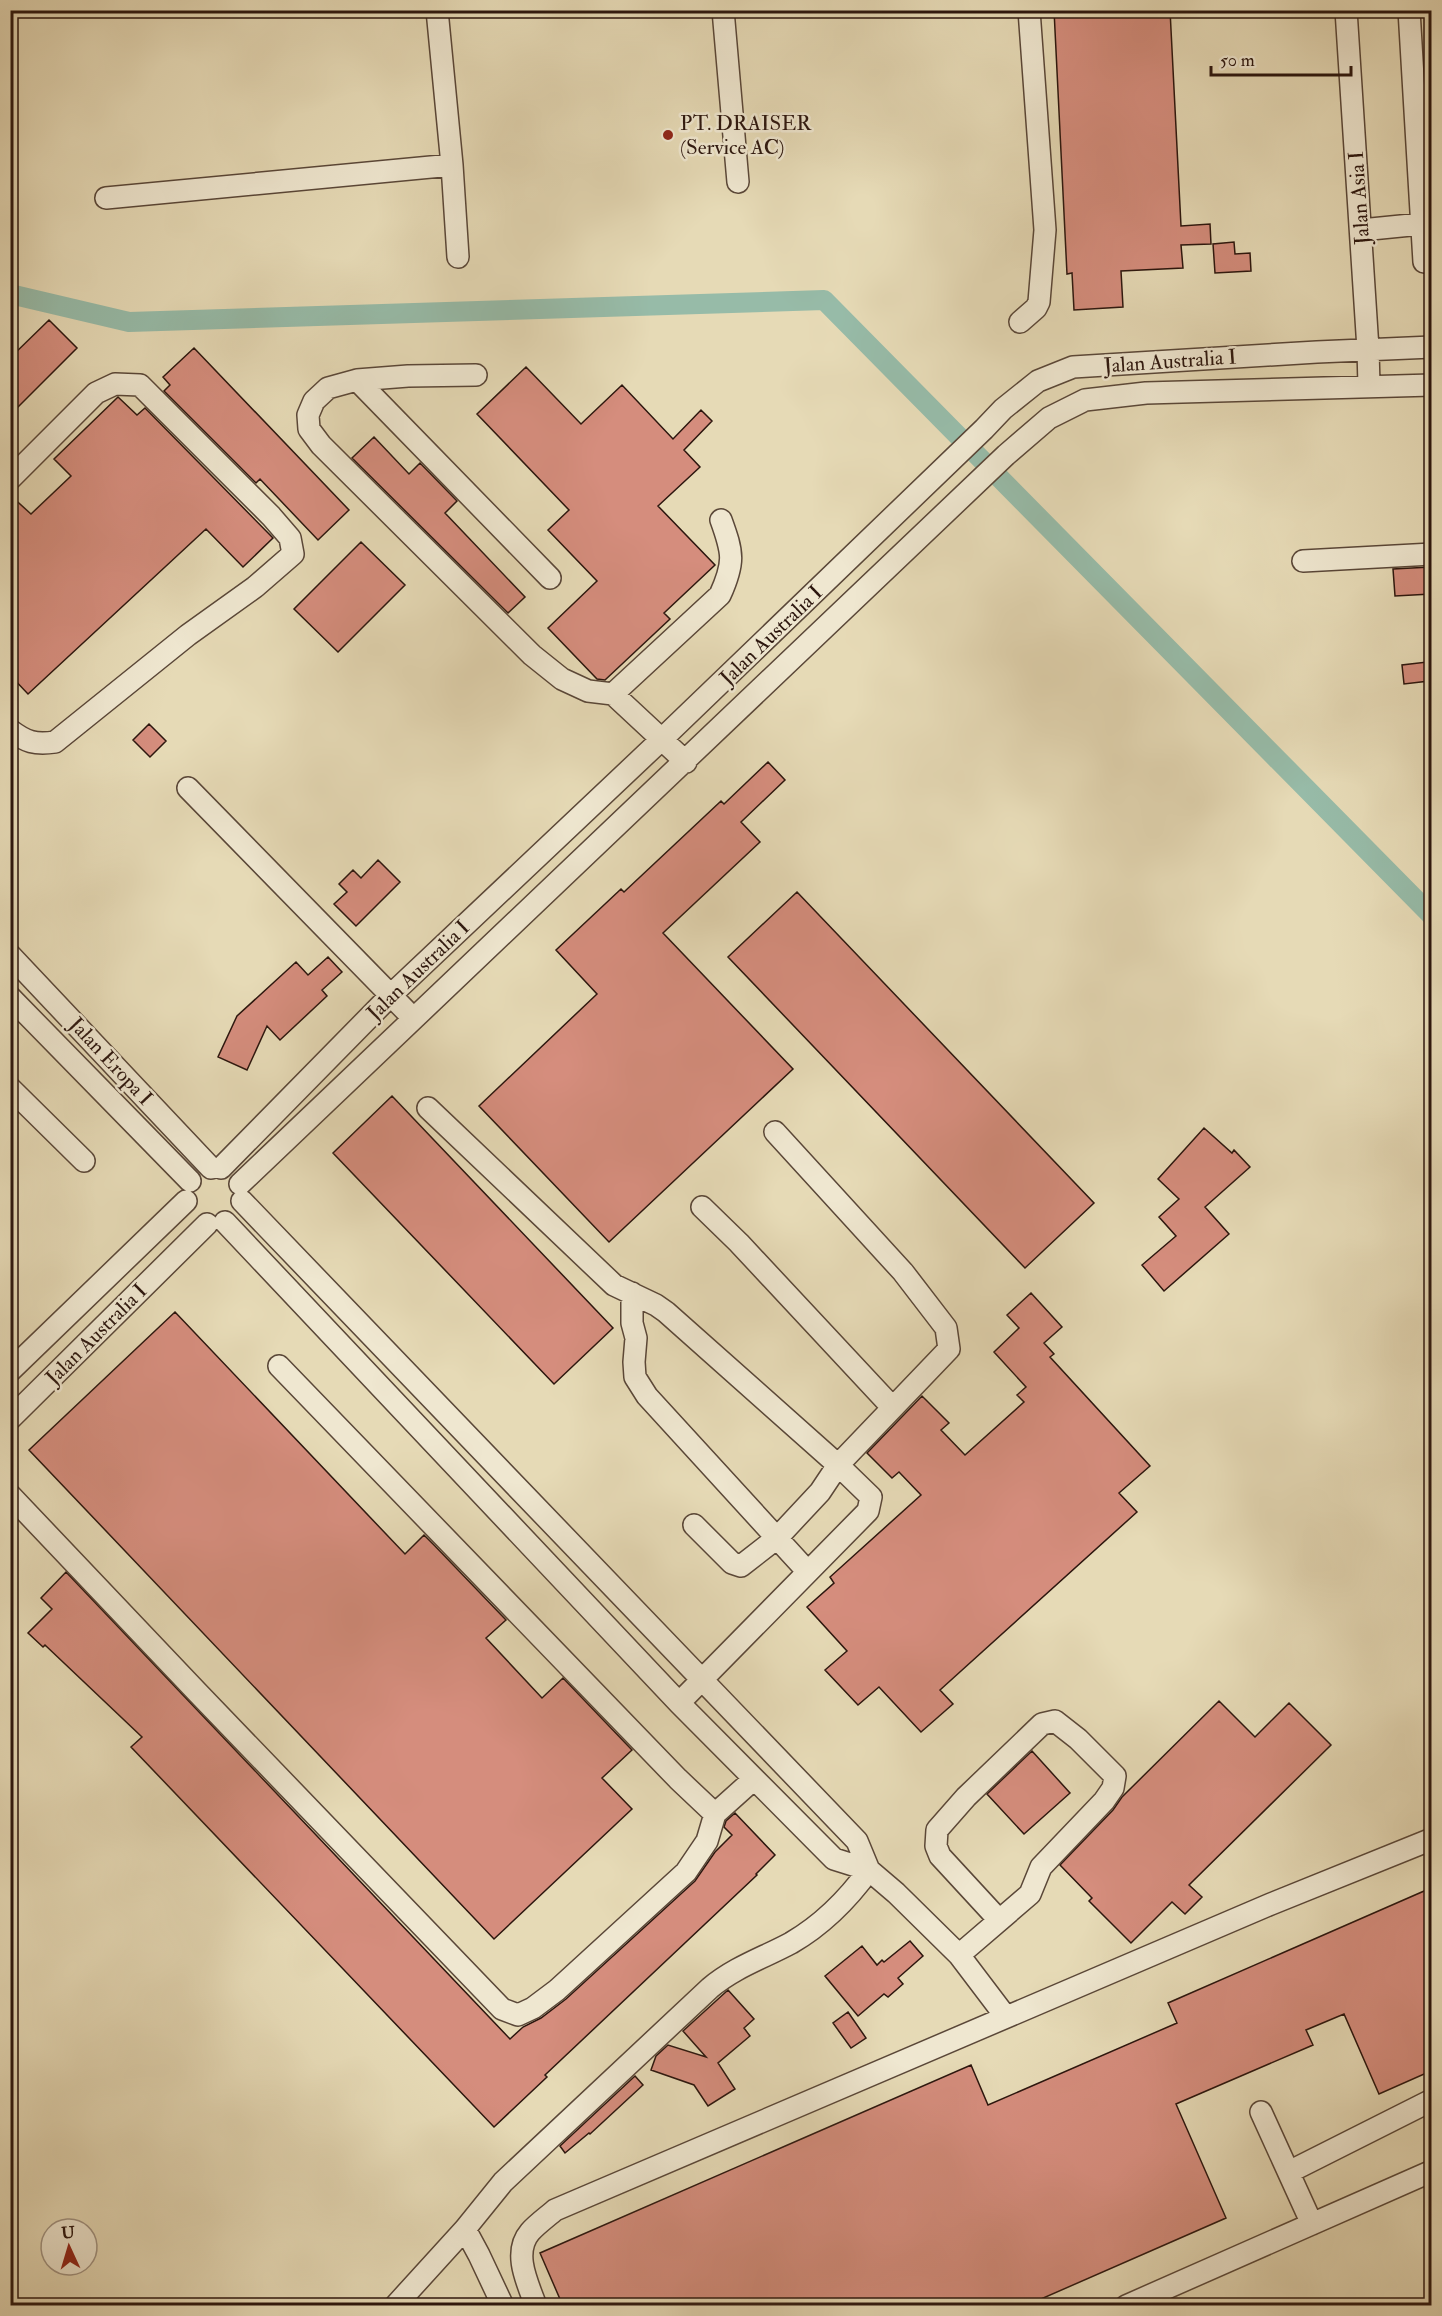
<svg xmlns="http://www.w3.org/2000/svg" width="1442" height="2316" font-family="'IM FELL Double Pica',serif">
<rect width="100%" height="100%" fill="#e6dab6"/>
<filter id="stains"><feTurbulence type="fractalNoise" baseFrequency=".00333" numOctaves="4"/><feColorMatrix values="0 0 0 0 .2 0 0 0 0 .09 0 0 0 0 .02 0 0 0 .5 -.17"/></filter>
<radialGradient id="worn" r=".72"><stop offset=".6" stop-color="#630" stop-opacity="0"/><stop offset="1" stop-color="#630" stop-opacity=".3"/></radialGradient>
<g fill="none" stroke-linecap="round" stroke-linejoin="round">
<path stroke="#97bba8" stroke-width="20" d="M10 294 129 322 824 300 1432 916"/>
</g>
<path fill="#d58d7d" stroke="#2c160e" stroke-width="1.5" d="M1054 10H1170L1181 226 1210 224 1211 244 1181 245 1183 268 1121 271 1123 307 1074 310 1072 273 1067 274Z
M1234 242 1235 254 1250 253 1251 271 1215 273 1213 244Z
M49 320 77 348 10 415V358Z
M194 348 349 510 318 540 260 479 256 483 164 391 170 385 163 377Z
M526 367 581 424 622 385 673 439 701 410 712 421 684 450 700 467 658 506 715 565 664 613 670 619 605 680 597 679 548 628 597 581 548 530 569 510 477 414Z
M118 397 137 415 145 408 273 538 243 567 206 529 28 694 10 675V495L31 514 71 476 54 459Z
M374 437 409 474 420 463 457 501 445 513 525 597 508 613 352 458Z
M361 542 405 585 338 652 294 609Z
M1431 567V594L1395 596 1393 569Z
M1427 662 1429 681 1404 684 1402 665Z
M149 724 166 741 150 757 133 740Z
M768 762 785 780 741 822 760 842 663 933 793 1069 609 1242 479 1106 597 994 556 950 621 889 624 892 721 801 724 804Z
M378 860 400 882 356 926 334 904 347 892 339 884 353 870 361 878Z
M797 892 1094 1203 1025 1268 728 957Z
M328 957 342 972 322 990 327 996 280 1040 267 1026 247 1070 218 1057 237 1016 296 962 308 975Z
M392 1096 613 1328 554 1384 333 1153Z
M1204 1128 1232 1153 1234 1150 1250 1167 1205 1207 1229 1234 1164 1291 1142 1265 1176 1236 1159 1217 1179 1199 1158 1179Z
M1031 1293 1062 1327 1044 1343 1054 1354 1050 1357 1150 1466 1119 1493 1137 1512 940 1690 953 1704 921 1732 879 1687 858 1705 825 1670 847 1651 807 1607 834 1583 830 1577 921 1495 899 1472 892 1478 867 1453 922 1396 949 1423 941 1430 965 1455 1024 1402 1017 1395 1026 1387 994 1352 1019 1328 1007 1315Z
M175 1312 405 1554 424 1535 434 1545 506 1620 486 1638 542 1698 563 1678 632 1750 602 1778 632 1809 494 1939 29 1450Z
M66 1572 510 2039 523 2027 541 2018 566 1999 695 1881 715 1852 732 1835 724 1827 726 1821 735 1813 775 1855 756 1874 757 1875 545 2075 547 2077 494 2127 131 1747 142 1737 45 1645 43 1647 28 1633 52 1609 41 1598Z
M1219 1701 1255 1737 1289 1703 1331 1745 1189 1885 1202 1897 1185 1914 1172 1902 1131 1943 1089 1901 1092 1898 1060 1865 1113 1810 1122 1797Z
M1032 1751 1070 1793 1024 1834 987 1794Z
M1431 1888V2071L1379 2094 1344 2014 1306 2030 1313 2045 1176 2104 1226 2218 1025 2306H563L540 2253 971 2065 988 2105 1177 2023 1168 2003Z
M910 1941 923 1956 898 1978 903 1984 888 1997 884 1994 858 2016 825 1976 862 1946 877 1965 882 1960 884 1962Z
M728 1990 754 2019 744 2028 750 2036 718 2063 735 2089 708 2106 694 2085 651 2070 656 2056 668 2045 706 2057 683 2031Z
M848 2012 866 2038 851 2048 833 2023Z
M635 2076 643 2085 590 2134 589 2133 565 2153 560 2146Z"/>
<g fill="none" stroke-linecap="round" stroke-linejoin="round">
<g stroke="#5a4738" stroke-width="24">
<path id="minor" d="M437 10 452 165 458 257
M723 10 738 182
M1346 10 1368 349 1369 386
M1409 10 1424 262
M106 198 452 165
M1361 230 1421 224
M1020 322 1036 308 1039 302 1045 230 1029 10
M476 375 408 376 357 380 328 388 314 401 308 415 309 429 321 445 532 655 562 679 588 691 613 694 686 762
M357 380 550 578
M10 479 96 393 115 384 140 385 271 516 290 538 293 554 255 587 188 635 55 742C35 745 26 742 10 730
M1303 561 1432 554
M613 694 720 595C735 562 733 553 721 520
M188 788 413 1018
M10 955 211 1168
M10 997 190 1181
M10 1088 84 1161
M428 1108 614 1285 656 1305 666 1312 838 1465 871 1497 868 1511 679 1703
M221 1168 392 994 661 740 984 429 1003 409 1038 381 1073 367 1317 352 1432 347
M240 1184C494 940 752 700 1006 455L1049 418 1085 400 1146 393 1432 385
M242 1201 857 1841 869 1870
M702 1207 739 1243 892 1407
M225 1222 679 1703 834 1859 869 1870 896 1893 959 1955 1006 2017
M632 1293V1323L636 1338 634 1362 635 1377 647 1396 808 1572
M279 1366 678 1779 715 1814
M10 1371 186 1201
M10 1419 207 1224
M10 1495 198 1693 502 2009 518 2015 533 2008 557 1990 686 1872 707 1841 715 1814 754 1779
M694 1525 732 1563 741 1566 777 1538 820 1492 838 1465 949 1349 946 1328 903 1272 775 1132
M959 1955 1030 1894 1041 1867 1104 1801 1113 1788 1115 1776 1078 1739 1055 1721 1042 1724 966 1797 937 1830 936 1846 940 1856 999 1920
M1261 2112 1312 2224
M1289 2172 1432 2100
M395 2306 465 2229
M503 2306 479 2255 465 2229 503 2182 710 1988C735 1967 763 1958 791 1943 822 1925 848 1899 869 1870
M536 2306C528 2284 512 2253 530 2232 537 2224 547 2217 555 2210L1271 1904 1432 1839
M1126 2306 1432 2171"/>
</g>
<use href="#minor" stroke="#efe7d0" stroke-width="21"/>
</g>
<circle fill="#8f2418" stroke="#efe7d0" stroke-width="2" cx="668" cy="135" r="6"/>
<g text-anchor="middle" stroke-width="5" stroke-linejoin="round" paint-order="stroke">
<g font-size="21" fill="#2c160e" stroke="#efe7d0" text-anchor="start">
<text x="680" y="130">PT. DRAISER<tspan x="680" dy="24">(Service AC)</tspan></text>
</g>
<g font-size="21" fill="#2c160e" stroke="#efe7d0">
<text transform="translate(1359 198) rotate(-94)" y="7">Jalan Asia I</text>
<text transform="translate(1170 361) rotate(-4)" y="7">Jalan Australia I</text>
<text transform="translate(771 635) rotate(-44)" y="7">Jalan Australia I</text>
<text transform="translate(418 970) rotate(-44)" y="7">Jalan Australia I</text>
<text transform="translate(111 1061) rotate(47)" y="7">Jalan Eropa I</text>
<text transform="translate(96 1334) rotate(-45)" y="7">Jalan Australia I</text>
</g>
</g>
<rect width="1442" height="2316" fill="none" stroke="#e6dab6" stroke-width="36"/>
<rect x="12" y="12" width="1418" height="2292" fill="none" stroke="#2c160e" stroke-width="3"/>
<rect x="18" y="18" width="1406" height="2280" fill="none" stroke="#2c160e" stroke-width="1.5"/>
<g transform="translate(69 2247) rotate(356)"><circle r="28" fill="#efe7d0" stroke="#a19382" stroke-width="1.5"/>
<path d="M0-4.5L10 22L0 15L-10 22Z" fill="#8f2418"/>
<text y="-9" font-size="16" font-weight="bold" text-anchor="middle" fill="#2c160e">U</text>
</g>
<path d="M1211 66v9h140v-9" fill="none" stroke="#2c160e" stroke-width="3"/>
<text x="1220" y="66" font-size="18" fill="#2c160e" stroke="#efe7d0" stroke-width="4.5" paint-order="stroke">50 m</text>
<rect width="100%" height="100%" filter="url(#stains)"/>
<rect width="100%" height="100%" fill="url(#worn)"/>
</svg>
